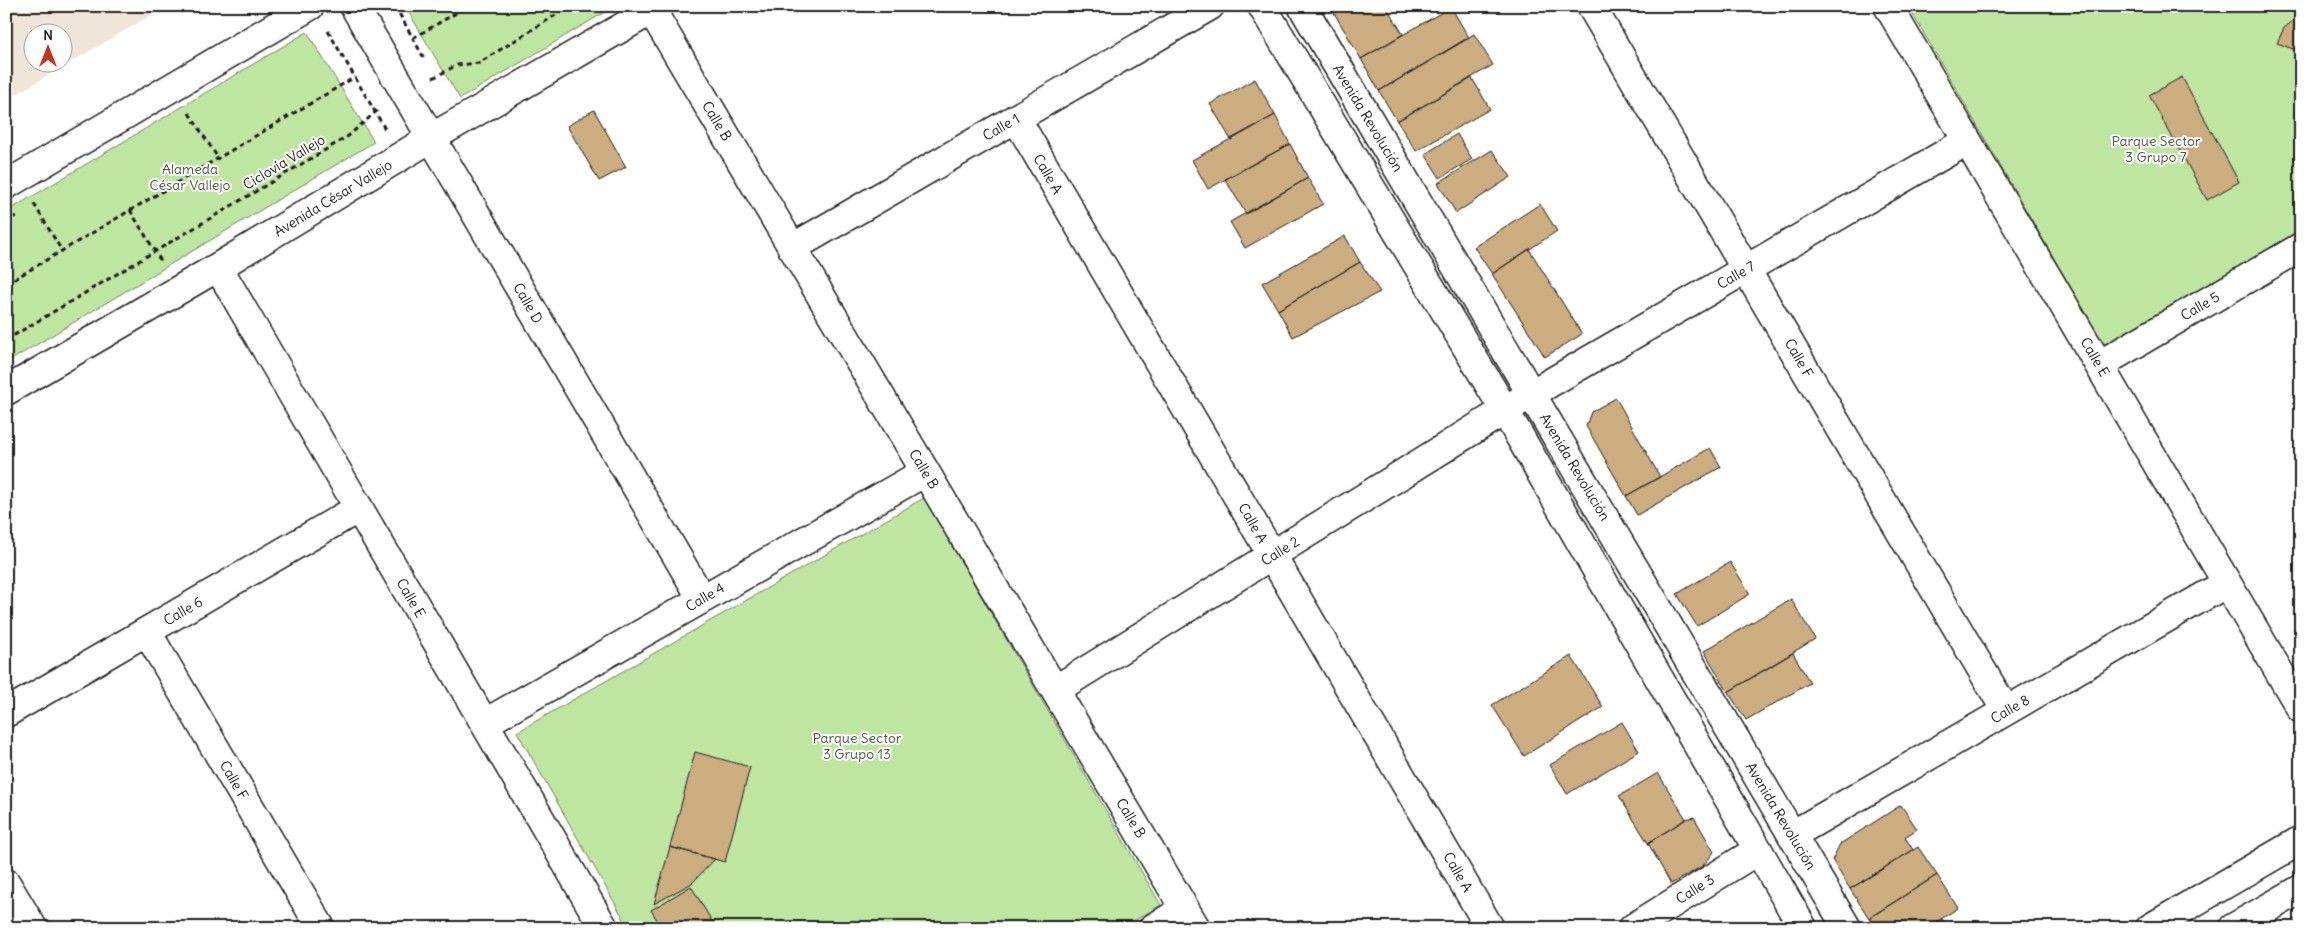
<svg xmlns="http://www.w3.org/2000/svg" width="2307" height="934" font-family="Delius,sans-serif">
<rect width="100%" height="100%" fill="#fff"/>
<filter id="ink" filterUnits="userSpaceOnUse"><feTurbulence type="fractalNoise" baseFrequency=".02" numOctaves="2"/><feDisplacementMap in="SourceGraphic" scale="10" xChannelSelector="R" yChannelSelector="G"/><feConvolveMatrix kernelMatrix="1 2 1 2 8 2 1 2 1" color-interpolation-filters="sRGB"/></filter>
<g filter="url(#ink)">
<path fill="#efe6d9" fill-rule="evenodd" d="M6 6H167L6 100ZM32 32H62V62H32Z"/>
<path fill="#bfe6a1" stroke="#6e815e" d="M405 6H615L460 99Z
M1908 6H2301V230L2104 345Z
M307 32 374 142 6 363V212Z
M924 498 1161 905 1122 928H629L517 732Z"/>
<path fill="#cbad80" stroke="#1c1c1c" d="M1330 6H1386L1403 34 1361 59Z
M1451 7 1469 38 1379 91 1361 59Z
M2301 14V52L2277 43 2284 28Z
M1474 34 1493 65 1397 121 1379 91Z
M2182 77 2239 182 2207 200 2149 95Z
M1472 78 1490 109 1416 151 1397 121Z
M1255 79 1275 115 1231 140 1210 104Z
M594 110 626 167 599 181 567 126Z
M1275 115 1290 144 1208 189 1192 160Z
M1457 134 1472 159 1440 178 1425 154Z
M1290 144 1308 178 1246 214 1225 179Z
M1492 150 1511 177 1456 213 1438 183Z
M1308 178 1323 204 1245 248 1230 222Z
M1540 204 1557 231 1492 274 1474 247Z
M1345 236 1360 262 1278 310 1262 283Z
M1529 249 1582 334 1545 357 1492 274Z
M1360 262 1380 292 1293 337 1278 310Z
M1616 398 1660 477 1626 496 1586 426 1591 412Z
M1710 448 1721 467 1637 515 1626 496Z
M1730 562 1750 594 1697 626 1677 594Z
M1791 599 1815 639 1728 692 1704 651Z
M1793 653 1810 683 1746 720 1728 692Z
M1571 656 1603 707 1524 756 1492 705Z
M1622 722 1639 751 1567 794 1550 765Z
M695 752 750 767 725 862 670 847Z
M1658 773 1686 819 1648 843 1619 796Z
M1901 805 1917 829 1905 837 1913 850 1850 889 1832 860 1840 844Z
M1694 817 1714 852 1703 866 1671 884 1648 843 1686 819Z
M670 847 715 859 692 883 654 904Z
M1918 847 1937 875 1869 918 1850 889Z
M1937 875 1958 908 1927 928H1875L1869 918Z
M691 886 716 928H662L651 910Z
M1942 919 1948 928H1927Z"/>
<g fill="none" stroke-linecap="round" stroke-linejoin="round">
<g stroke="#1c1c1c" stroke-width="31">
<path id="minor" d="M354 6 702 599
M1591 6 2006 711
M1888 6 2301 709
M652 11 1196 928
M1016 118 1490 928
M792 248 1210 6
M218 267 604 928
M2099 365 2301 247
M147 632 321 928
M1055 690 1531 394 1967 141
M6 713 359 508
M485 723 925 472
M1792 835 2227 583
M1153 928 1185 909
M1633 928 1758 850"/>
</g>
<g stroke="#1c1c1c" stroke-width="31">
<path id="tertiary" d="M1262 6 1505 411 1803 928
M1302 6 1847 928
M6 883 33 928
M2150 928 2301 840
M2233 928 2301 889"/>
</g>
<g stroke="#1c1c1c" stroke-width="31">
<path id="secondary" d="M6 185 310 6
M6 391 218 267 431 138 659 6"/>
</g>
<path stroke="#1c1c1c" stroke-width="3" stroke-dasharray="5 4" stroke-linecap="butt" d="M395 6 424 58
M328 31 385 129
M413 38 468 6
M433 78 457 65 479 63 570 6
M189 113 218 158
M34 204 62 251
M130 210 162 263
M6 222 16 216
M6 284 355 77
M6 340 347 137 378 110"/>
<use href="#minor" stroke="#fff" stroke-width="28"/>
<use href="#tertiary" stroke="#fff" stroke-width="28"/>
<use href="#secondary" stroke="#fff" stroke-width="28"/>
</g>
</g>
<g text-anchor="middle" stroke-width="4" stroke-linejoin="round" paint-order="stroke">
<g font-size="14" fill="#1c1c1c" stroke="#fff">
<text transform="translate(1368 118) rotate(59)" y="5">Avenida Revolución</text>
<text transform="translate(717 121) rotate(59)" y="5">Calle B</text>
<text transform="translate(1001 127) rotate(-30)" y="5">Calle 1</text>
<text transform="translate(284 162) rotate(-31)" y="5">Ciclovía Vallejo</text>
<text transform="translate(1048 174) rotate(60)" y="5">Calle A</text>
<text transform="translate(333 198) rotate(-31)" y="5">Avenida César Vallejo</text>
<text transform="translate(1736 275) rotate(-30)" y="5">Calle 7</text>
<text transform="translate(528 303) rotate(60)" y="5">Calle D</text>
<text transform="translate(2200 306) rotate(-30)" y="5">Calle 5</text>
<text transform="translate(2095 357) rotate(60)" y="5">Calle E</text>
<text transform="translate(1799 358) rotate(60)" y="5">Calle F</text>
<text transform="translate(1575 467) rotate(59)" y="5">Avenida Revolución</text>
<text transform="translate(924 469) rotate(59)" y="5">Calle B</text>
<text transform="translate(1253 523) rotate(60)" y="5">Calle A</text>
<text transform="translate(1280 551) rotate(-32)" y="5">Calle 2</text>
<text transform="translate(705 597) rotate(-30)" y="5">Calle 4</text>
<text transform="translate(411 598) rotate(60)" y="5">Calle E</text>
<text transform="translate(183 611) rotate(-30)" y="5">Calle 6</text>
<text transform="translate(2010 709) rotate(-30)" y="5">Calle 8</text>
<text transform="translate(234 780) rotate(60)" y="5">Calle F</text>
<text transform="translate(1781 816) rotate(59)" y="5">Avenida Revolución</text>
<text transform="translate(1131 818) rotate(59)" y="5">Calle B</text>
<text transform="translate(1458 872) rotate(60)" y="5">Calle A</text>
<text transform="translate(1695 889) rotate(-32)" y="5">Calle 3</text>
</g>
<g font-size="14" fill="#4d5944" stroke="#fff">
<text x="2156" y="146">Parque Sector<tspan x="2156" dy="16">3 Grupo 7</tspan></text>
<text x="190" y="174">Alameda<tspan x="190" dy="16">César Vallejo</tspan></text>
<text x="857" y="743">Parque Sector<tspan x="857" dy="16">3 Grupo 13</tspan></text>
</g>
</g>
<rect width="2307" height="934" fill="none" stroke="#fff" stroke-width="25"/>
<rect x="12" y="12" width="2282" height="909" fill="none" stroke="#1c1c1c" stroke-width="2" filter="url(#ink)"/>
<g transform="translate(48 48)"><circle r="24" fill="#ffffff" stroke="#a4a4a4"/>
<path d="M0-4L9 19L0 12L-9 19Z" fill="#c8321e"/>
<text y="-8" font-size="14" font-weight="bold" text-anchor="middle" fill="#1c1c1c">N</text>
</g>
</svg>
